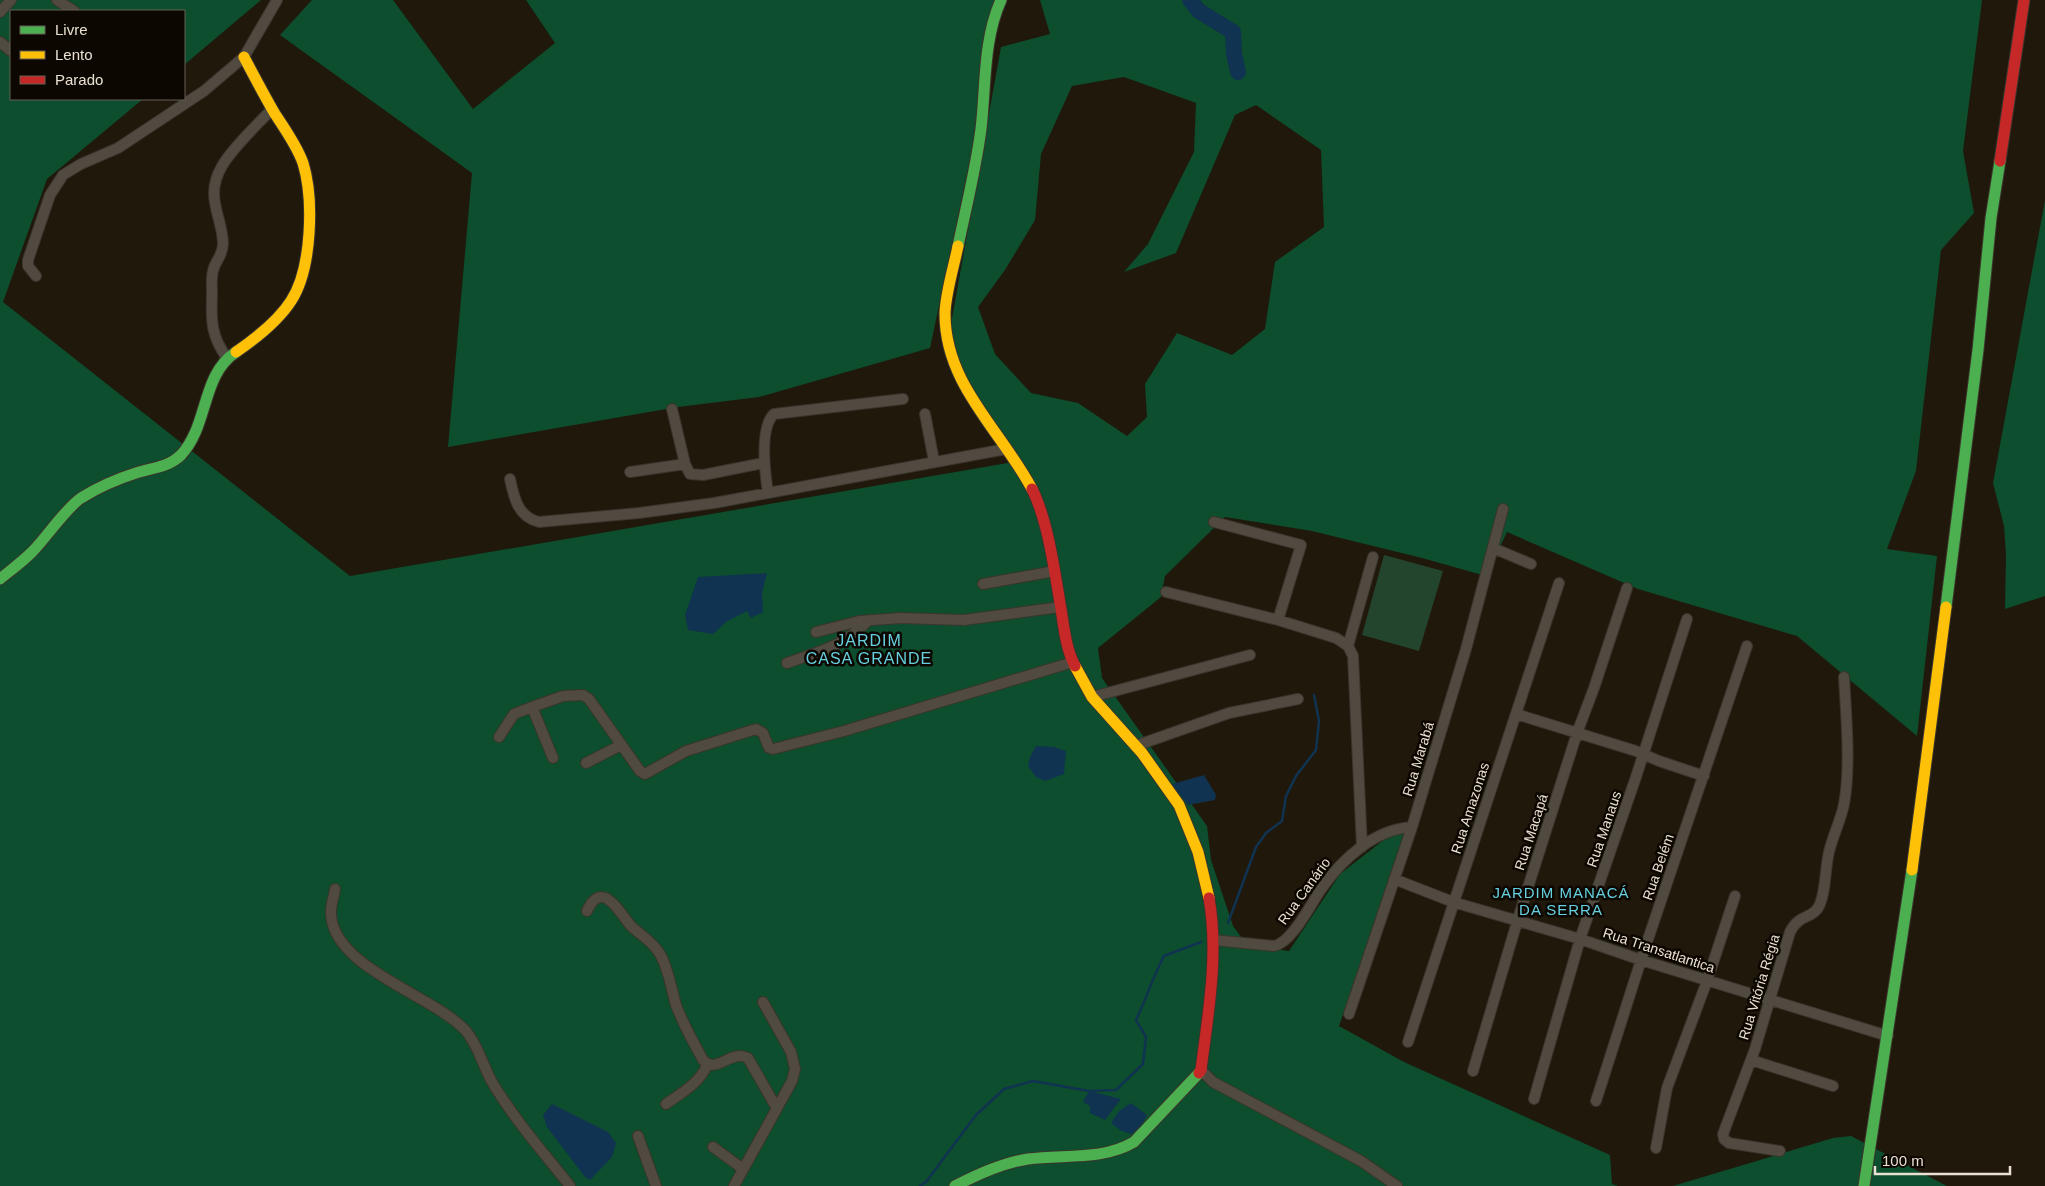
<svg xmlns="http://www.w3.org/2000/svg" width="2045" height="1186" font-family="Arial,sans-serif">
<rect width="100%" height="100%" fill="#20180b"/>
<path fill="#23452e" d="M1384 555 1443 571 1419 651 1362 635Z"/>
<path fill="#0c4e2d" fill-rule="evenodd" d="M0 0H261L184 65V11H11V99H143L47 179 3 302 350 576 1020 461 960 370 950 329 1001 47 1050 34 1040 0H1982L1963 151 1974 213 1941 250 1916 471 1887 549 1937 556 1917 736 1797 636 1638 589 1507 532 1486 576 1422 558 1312 531 1225 517 1165 576 1161 597 1098 648 1102 678 1207 826 1211 860 1233 926 1247 945 1289 951 1340 874 1390 835 1404 834 1339 1026 1404 1062 1610 1155 1612 1184 1618 1186H0ZM1124 77 1196 103 1194 152 1148 244 1124 272 1176 253 1235 115 1256 105 1321 150 1324 227 1275 262 1265 329 1232 355 1177 333 1145 384 1147 417 1127 436 1078 403 1031 393 995 354 978 307 1005 270 1035 220 1041 154 1072 86Z
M312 0H393L473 109 555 43 526 0H1004L930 348 759 397 678 407 448 447 472 173 280 35Z
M2045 200V596L2005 609 2006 555 2004 526 1993 483Z
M1851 1136 1947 1186H1673L1833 1138Z"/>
<path fill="#103351" d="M767 573 762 593 763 612 751 618 747 611 726 622 713 634 688 630 685 615 698 577Z
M1036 746 1054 747 1066 751 1064 774 1045 781 1036 777 1028 766 1030 757Z
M1204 775 1216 795 1215 800 1188 805 1172 784Z
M1089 1091 1121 1099 1105 1120 1090 1113V1106L1083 1102Z
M1131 1103 1147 1115 1141 1126 1131 1134 1120 1130 1111 1123 1119 1111Z
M552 1104 608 1132 616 1143 612 1157 590 1180 585 1177 547 1127 543 1115Z"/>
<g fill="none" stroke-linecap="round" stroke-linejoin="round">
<path stroke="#103351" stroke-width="2.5" d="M1228 923 1256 847 1266 833 1282 821 1286 796 1296 776 1316 750 1319 721 1314 695
M920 1186 926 1182 976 1115 1004 1089 1033 1081 1089 1091 1116 1090 1143 1064 1146 1037 1136 1020C1146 999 1153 977 1164 956L1201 942"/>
<path stroke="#103351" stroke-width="16" d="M1190 0 1199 11 1233 32 1234 54 1238 72"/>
<g stroke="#3b352d" stroke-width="12">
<path id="street" d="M57 0 74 11
M0 12 11 0
M0 42 11 51
M36 276 28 266V260L50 195 63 175 81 164 118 148 204 91 244 57 277 0
M227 358C211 336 211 321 212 294 212 287 211 278 213 271 215 260 223 257 223 243 222 215 204 197 222 166 232 148 257 125 272 109
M925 414 934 461
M685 464 690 474 703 475 764 463
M630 472 685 464 672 409
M510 479C514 498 518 517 539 522L639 513 714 503 1006 449
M768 493C765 473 759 428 774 414L903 399
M1214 522 1301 545 1278 620
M1493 548 1531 564
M983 584 1055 571
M1166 592 1278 620 1336 638 1348 646 1353 656 1362 847
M816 632 859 621 901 618 964 620 1060 607
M1348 646 1373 557
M787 663C820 651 842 647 868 621
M1092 697 1250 655
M532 707 553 758
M1516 714 1636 751 1659 761 1704 776
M499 737 514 714 532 707 563 696 583 695 589 699 640 771 645 774 686 751 756 729 763 733 769 748 773 749 844 731 1073 662
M1135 746 1229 713 1298 699
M586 763 621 745
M1394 879 1453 902 1580 939 1641 960 1888 1036
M335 889C334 897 330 907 331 915 335 969 433 995 466 1031 478 1045 483 1066 492 1082 514 1119 543 1152 570 1186
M587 911C603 876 621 916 632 927 642 936 653 942 660 954 669 970 671 988 676 1005 683 1024 693 1042 703 1060 716 1075 731 1049 748 1058L776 1107
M1213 940 1274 946C1293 942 1311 903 1322 888 1342 859 1375 829 1412 827
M1349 1014 1412 827 1466 649 1503 509
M1408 1042 1559 583
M1751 1060 1833 1086
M1201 1070 1213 1082 1361 1161 1397 1186
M1473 1071 1517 922 1577 733 1594 688 1627 588
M1534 1099 1580 939 1636 777 1687 619
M1596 1101 1641 960 1747 646
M666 1104C681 1093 700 1083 707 1065
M638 1136 656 1186
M713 1147 743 1169
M1656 1148 1667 1088 1707 981 1735 896
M1780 1151 1729 1143 1724 1139 1723 1134 1755 1049 1790 932C1799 914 1811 919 1818 908 1826 895 1825 867 1829 852 1833 835 1841 820 1844 804 1851 767 1846 714 1844 677
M734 1186 792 1081 795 1069 791 1052 763 1002"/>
</g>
<g stroke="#3b352d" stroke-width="13">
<path id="fast" d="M958 246C966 208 976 168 981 129 986 86 983 40 1001 0
M0 579C11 570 22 562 32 552 46 538 66 508 81 498 97 488 117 479 136 473 152 468 169 467 181 455 209 425 201 375 236 352
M1946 607 1978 350 1991 218 2000 161
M955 1186C978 1174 1002 1163 1028 1159 1063 1154 1102 1161 1134 1142L1199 1073
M1864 1186 1912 870"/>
</g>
<g stroke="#3b352d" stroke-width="13">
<path id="slow" d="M958 246C954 266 945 295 945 314 945 385 1001 430 1032 489
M236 352C255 339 278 321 291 301 312 269 314 199 303 163 297 146 285 129 275 114 264 95 254 76 244 57
M1075 666 1092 697 1142 753 1179 805 1198 852 1209 898
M1912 870 1946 607"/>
</g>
<g stroke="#3b352d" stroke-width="13">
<path id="jam" d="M2000 161 2024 0
M1032 489C1048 520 1055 574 1061 609 1064 628 1066 649 1075 666
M1199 1073 1201 1070C1208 1014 1219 955 1209 898"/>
</g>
<use href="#street" stroke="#504a41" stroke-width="10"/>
<use href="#fast" stroke="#4caf50" stroke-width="11"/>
<use href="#slow" stroke="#ffc107" stroke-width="11"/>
<use href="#jam" stroke="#c62828" stroke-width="11"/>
</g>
<g text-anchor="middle" stroke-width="5" stroke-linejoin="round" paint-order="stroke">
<g font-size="14" fill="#ebe1d3" stroke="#0c0701">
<text transform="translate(1418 759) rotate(-73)" y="5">Rua Marabá</text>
<text transform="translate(1470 808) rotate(-72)" y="5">Rua Amazonas</text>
<text transform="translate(1604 829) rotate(-71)" y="5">Rua Manaus</text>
<text transform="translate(1531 832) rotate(-72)" y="5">Rua Macapá</text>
<text transform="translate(1658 867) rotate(-71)" y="5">Rua Belém</text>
<text transform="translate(1304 891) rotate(-54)" y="5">Rua Canário</text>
<text transform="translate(1659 950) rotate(18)" y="5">Rua Transatlantica</text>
<text transform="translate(1759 987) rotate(-73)" y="5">Rua Vitória Régia</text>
</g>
<g font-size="15" letter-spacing="1" fill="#66d0e0" stroke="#0c0701">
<text x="1561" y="898">JARDIM MANACÁ<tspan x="1561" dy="17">DA SERRA</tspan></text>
</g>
<g font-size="16" letter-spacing="1" fill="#66d0e0" stroke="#0c0701">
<text x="869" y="646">JARDIM<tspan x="869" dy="18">CASA GRANDE</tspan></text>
</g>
</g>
<rect x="10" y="10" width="175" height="90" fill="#0c0701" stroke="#655e55"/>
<rect x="20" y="26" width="25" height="8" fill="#4caf50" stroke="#655e55"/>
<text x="55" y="35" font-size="15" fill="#ebe1d3">Livre</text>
<rect x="20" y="51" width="25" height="8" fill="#ffc107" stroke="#655e55"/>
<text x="55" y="60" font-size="15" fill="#ebe1d3">Lento</text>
<rect x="20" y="76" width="25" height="8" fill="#c62828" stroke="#655e55"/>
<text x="55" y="85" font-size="15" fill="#ebe1d3">Parado</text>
<path d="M1875 1166v8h135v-8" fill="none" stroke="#ebe1d3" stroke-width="2.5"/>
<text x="1882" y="1166" font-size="15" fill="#ebe1d3" stroke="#0c0701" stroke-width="4" paint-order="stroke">100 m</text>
</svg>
